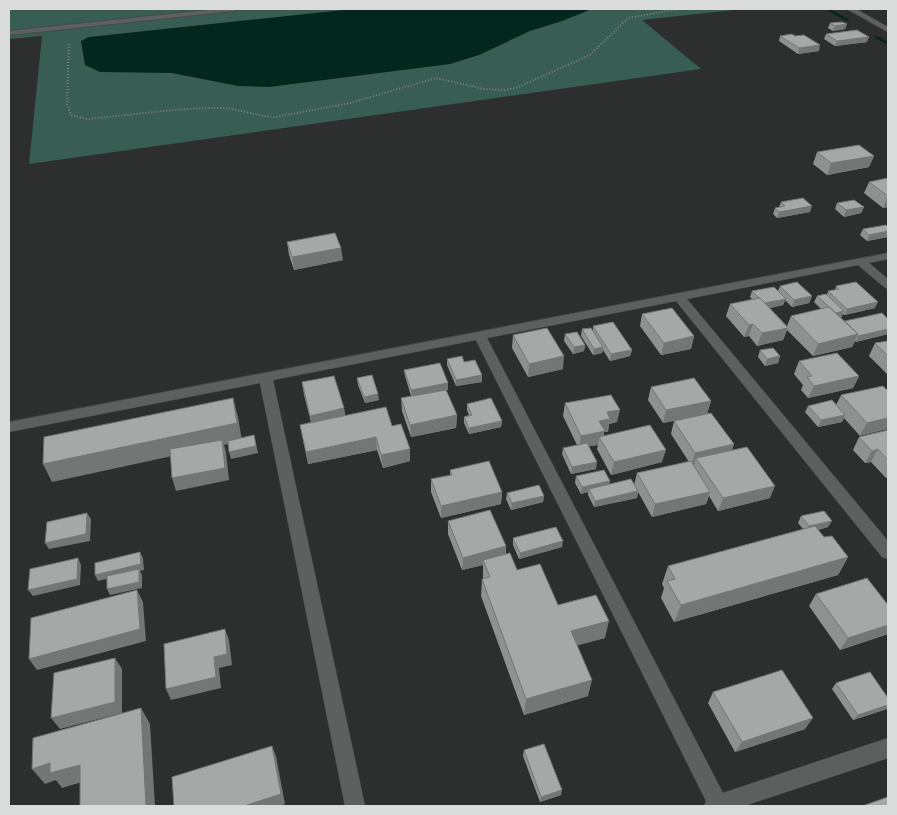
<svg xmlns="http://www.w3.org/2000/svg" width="897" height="815" font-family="'Fira Sans',sans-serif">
<rect width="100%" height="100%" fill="#2c2f2e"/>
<path fill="#385e53" d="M9 9H742L642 20 701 69 29 164 42 36 9 39Z"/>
<path fill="#03261e" d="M353 9H592L562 21 530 31 479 55 450 64 269 87 238 86 172 73 100 72 85 65 81 41 89 37Z"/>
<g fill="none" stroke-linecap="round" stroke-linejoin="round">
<path fill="#03261e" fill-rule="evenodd" d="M825 9H830L850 20 846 21Z
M877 36 888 42V45L875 38V37Z"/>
<g stroke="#474a49" stroke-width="2">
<path id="service" d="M218 9H237L234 11 9 35V31Z"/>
</g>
<g stroke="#474a49" stroke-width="1">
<path id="minor" d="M888 253V259L869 263 888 279V289L884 287 858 265 687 299 888 541V559L882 557 676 301 487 338 723 793 888 738V758L744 806H704L706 801 476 340 273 380 365 806H345L260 383 9 432V422Z"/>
</g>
<g stroke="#474a49" stroke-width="1">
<path id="tertiary" d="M847 9H856L888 27V32Z"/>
</g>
<path stroke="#7e8180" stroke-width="2" stroke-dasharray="1 2" stroke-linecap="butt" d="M69 44 67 104 71 115 87 119C131 115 175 108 219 108 239 108 257 117 276 117L350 103 436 78 484 89 505 90 516 88 590 55 628 18 679 9"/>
<use href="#service" fill="#5c605f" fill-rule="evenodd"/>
<use href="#minor" fill="#5c605f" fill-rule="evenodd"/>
<use href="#tertiary" fill="#5c605f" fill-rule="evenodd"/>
</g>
<path fill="#8d9190" d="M830 23 847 24 845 29 833 31 828 28Z
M826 34 867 42 835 46 824 39Z
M780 36 819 51 798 54 779 41Z
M817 152 874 156 869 167 827 175 813 164Z
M888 178V207L883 208 864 193 869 182Z
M781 202 810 212 777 218 773 214 775 208 779 207Z
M837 203 864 207 861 213 844 217 835 209Z
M888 227V237L867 241 860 235 863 229Z
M287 242 343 260 294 270 289 255Z
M780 286 812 296 809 303 792 307 785 300 783 305 770 308 787 326 791 316 821 309 814 302 817 296 827 295 828 291 835 290 836 286 875 308 845 315 843 314 841 318 845 321 888 319V334L856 342 855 341 852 347 813 356 787 330 783 340 757 346 749 336 744 337 726 316 730 304 752 299 750 297 752 291H778Z
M642 314 694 336 691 349 661 355 640 326Z
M593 326 632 350 630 356 610 361 603 350 602 353 593 355 581 336 582 329 593 330Z
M565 334 585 345 584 351 573 354 564 341Z
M513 335 563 369 528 377 512 348Z
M888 341V375L869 356 875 343Z
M760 350 780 356 778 363 765 366 758 357Z
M447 359 482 382 456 386 447 365Z
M799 361 859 376 853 388 808 398 801 390 803 385 794 374Z
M404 370 448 390H446L457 415 456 428 411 437 402 411 401 398 411 396 405 376Z
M357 378 379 400 365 403 358 385Z
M302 382 344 408 345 415 392 426 410 461 383 468 377 450 308 464 300 425 311 422 304 395Z
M651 387 711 401 707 414 734 444 732 450 770 498 718 511 709 496 706 504 652 517 638 492 637 498 594 507 588 495V492L581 494 575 483 576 476 609 484 634 485 637 473 689 462 671 434 674 421 704 415 663 423 648 400Z
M888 391 860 436 844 418 842 422 818 427 805 412 808 406 836 405 841 395Z
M565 403 617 422 609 424 608 432H604V436L662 462 611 475 597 449 598 445 589 446 596 469 571 474 562 454 563 448 577 445 563 416Z
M467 404 502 421 501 427 469 434 464 423V417L469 415 467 410Z
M888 430V477L886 478 871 462 865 463 853 450 859 437Z
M450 470 502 492 501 504 441 518 431 492V479L450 475Z
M507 493 544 496 543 502 511 510 506 499Z
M801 516 828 527 818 530 824 537 848 557 838 575 674 622 661 598 664 588 662 584 668 566 803 529 798 523Z
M448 521 506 546V554L517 570 558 605 605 638 577 645 588 696 524 715 481 596 482 579H483V565L462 570 448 534Z
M513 538 562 547 519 559 513 545Z
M816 594 888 605V634L840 650 809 606Z
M836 683 888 698V708L887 709 853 720 832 689Z
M713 692 805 729 735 752 708 703Z
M524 750 561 795 540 802 523 756Z"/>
<path fill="#737675" d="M847 24 845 29 833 31 835 26Z
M869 37 867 42 835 46 837 41Z
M820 45 819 51 798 54 799 48Z
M874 156 869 167 827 175 831 163Z
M888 196V207L883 208Z
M812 206 810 212 777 218 779 212Z
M864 207 861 213 844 217 846 210Z
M888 231V237L867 241 869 235Z
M341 248 343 260 294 270 292 257Z
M812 296 809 303 792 307 794 300Z
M786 299 783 305 761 310 764 303Z
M878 302 875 308 845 315 847 309Z
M844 311 841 317 832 319 835 313Z
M753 324 749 336 744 337 749 325Z
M788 328 783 340 757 346 762 333Z
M888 329V334L856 342 858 336Z
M858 334 852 347 813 356 818 344Z
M694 336 691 349 661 355 664 343Z
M585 345 584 351 573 354 574 347Z
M603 347 602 353 593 355 594 349Z
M632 350 630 356 610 361 611 354Z
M564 356 563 369 528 377 529 364Z
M780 356 778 363 765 366 767 359Z
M482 375V382L456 386V380Z
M859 376 853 388 808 398 814 386Z
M448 383V390L412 397 411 390Z
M378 394 379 400 365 403 364 397Z
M233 398 238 417 242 441 224 445 226 452 229 480 176 491 172 478 223 445 52 482 43 464Z
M711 401 707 414 663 423 666 410Z
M344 408 345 421 312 428 310 416Z
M620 410 617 422 609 424 608 432H604L602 442 599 437 598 445 579 448 581 436 607 412Z
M457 415 456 428 411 437 410 425Z
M845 415 842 422 818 427 821 420Z
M888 418V429L860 436 867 423Z
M502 421 501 427 469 434V428Z
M254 435 258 453 231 459 229 452Z
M376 437 377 450 308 464 306 452Z
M734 444 729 457 696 458 694 465 691 466 695 453Z
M410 449V461L383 468 381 455Z
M878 449 871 462 865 463 872 451Z
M666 450 662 462 611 475 614 462Z
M597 462 596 469 571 474 572 467Z
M610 481 609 487 589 489 588 492 581 494 582 487Z
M775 486 770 498 718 511 723 498Z
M638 491 637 498 594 507 595 501Z
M502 492 501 504 441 518V506Z
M710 492 706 504 652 517 655 504Z
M544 496 543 502 511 510 512 503Z
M87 513 91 519 90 541 49 549 45 543Z
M832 521 828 527 805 533 809 526Z
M563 541 562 547 519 559 520 553Z
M506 546 505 559 483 560V565L462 570 463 558Z
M140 552 143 558 144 570 140 571 142 575V588L110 595 107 589 139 571 98 581 95 575Z
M848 557 838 575 674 622 681 605Z
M78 558 81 565 80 585 33 596 28 590Z
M137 590 143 602 146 641 37 670 29 659Z
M609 621 605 638 568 648 571 631Z
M888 625V634L840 650 848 638Z
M225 629 229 640 232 665 219 668 221 688 171 700 166 689 214 657Z
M115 658 122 669V713L60 729 51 718Z
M592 680 588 696 524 715 526 699Z
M888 705V708L887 709 853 720 858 715Z
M141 708 150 724 155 806H146Z
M813 718 805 729 735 752 742 742Z
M272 746 276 756 285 804 278 806H244Z
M50 763 80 765 92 779 62 788 56 780 45 784 32 769Z
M562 790 561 795 540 802 541 797Z"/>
<path fill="#a4a9a7" stroke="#737675" d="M842 22 847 24 835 26 830 23Z
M857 30 869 37 837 41 826 34Z
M792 34 795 36 804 35 820 45 799 48 780 36Z
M859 145 874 156 831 163 817 152Z
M888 178V196L869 182Z
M803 198 812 206 779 212 775 208 785 206 781 202Z
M854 200 864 207 846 210 837 203Z
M886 225 888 227V231L869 235 863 229Z
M335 233 341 248 292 257 287 242Z
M797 282 812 296 794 300 780 286Z
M856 282 878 302 847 309 828 291 839 289 836 286Z
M774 287 786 299 765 303 760 298H759L752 291Z
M826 294 844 311 836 313 817 296Z
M760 298 788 328 762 333 753 324 749 325 730 304Z
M829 307 858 334 818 344 791 316Z
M672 308 694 336 664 343 642 314Z
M882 313 888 319V329L858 336 857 334H858L845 321Z
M613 322 632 350 611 354 593 326Z
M547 328 564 356 529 364 513 335Z
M591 328 603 347 594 349 582 329Z
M577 332 585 345 574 347 565 334Z
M888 341V356L875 343Z
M773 348 780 356 767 359 760 350Z
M837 353 859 376 814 386 807 377 812 376 799 361Z
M462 356 464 362 475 360 482 375 456 380 447 359Z
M440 363 448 383 411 390 404 370Z
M372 375 378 394 364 397 357 378Z
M334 376 344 408 310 416 302 382Z
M694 378 711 401 666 410 651 387Z
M883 386 888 391V418L867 423 841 395Z
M446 390 457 415 410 425 401 398Z
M611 395 620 410 607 412 610 419 599 421 605 431 581 436 565 403Z
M233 398 237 423 43 464 44 437Z
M491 398 502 421 469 428 464 417 472 415 467 404Z
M832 400 845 415 821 420 808 406Z
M386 407 392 426 401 424 410 449 381 455 376 437 306 452 300 425Z
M711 413 734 444 695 453 674 421Z
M650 425 666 450 614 462 599 437Z
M888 430V460L878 449 872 451 859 437Z
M254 435 256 446 229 452 228 441Z
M222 440 225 468 172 478 170 449Z
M587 443 597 462 572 467 563 448Z
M747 447 775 486 723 498 696 458Z
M489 461 502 492 441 506 431 479 452 475 450 470Z
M691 461 710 492 655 504 637 473Z
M604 470 610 481 582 487 576 476Z
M631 479 638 491 595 501 589 489Z
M539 485 544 496 512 503 507 493Z
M490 510 506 546 463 558 448 521Z
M824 511 832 521 809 526 801 516Z
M87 513 86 534 45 543 47 522Z
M815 526 824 537 832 536 848 557 681 605 667 581 675 579 668 566Z
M556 527 563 541 520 553 513 538Z
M140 552 141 564 95 575V563Z
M510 553 517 570 540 564 558 605 596 595 609 621 571 631 592 680 526 699 482 579 490 577 483 560Z
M78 558 77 579 28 590 30 569Z
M139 569V582L107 589V576Z
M867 578 888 605V625L848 638 816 594Z
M137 590 140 629 29 659 31 618Z
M225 629 227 654 214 657 216 677 166 689 164 644Z
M115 658V702L51 718 54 673Z
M782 670 813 718 742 742 713 692Z
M870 672 888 698V705L858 715 836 683Z
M141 708 146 806H80V765L50 773V763L32 769 33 738Z
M544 744 562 790 541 797 524 750Z
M272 746 281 794 244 806H174L172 777Z
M888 797V806H866L865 805Z"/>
<rect width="897" height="815" fill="none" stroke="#dadcdc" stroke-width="20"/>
</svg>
